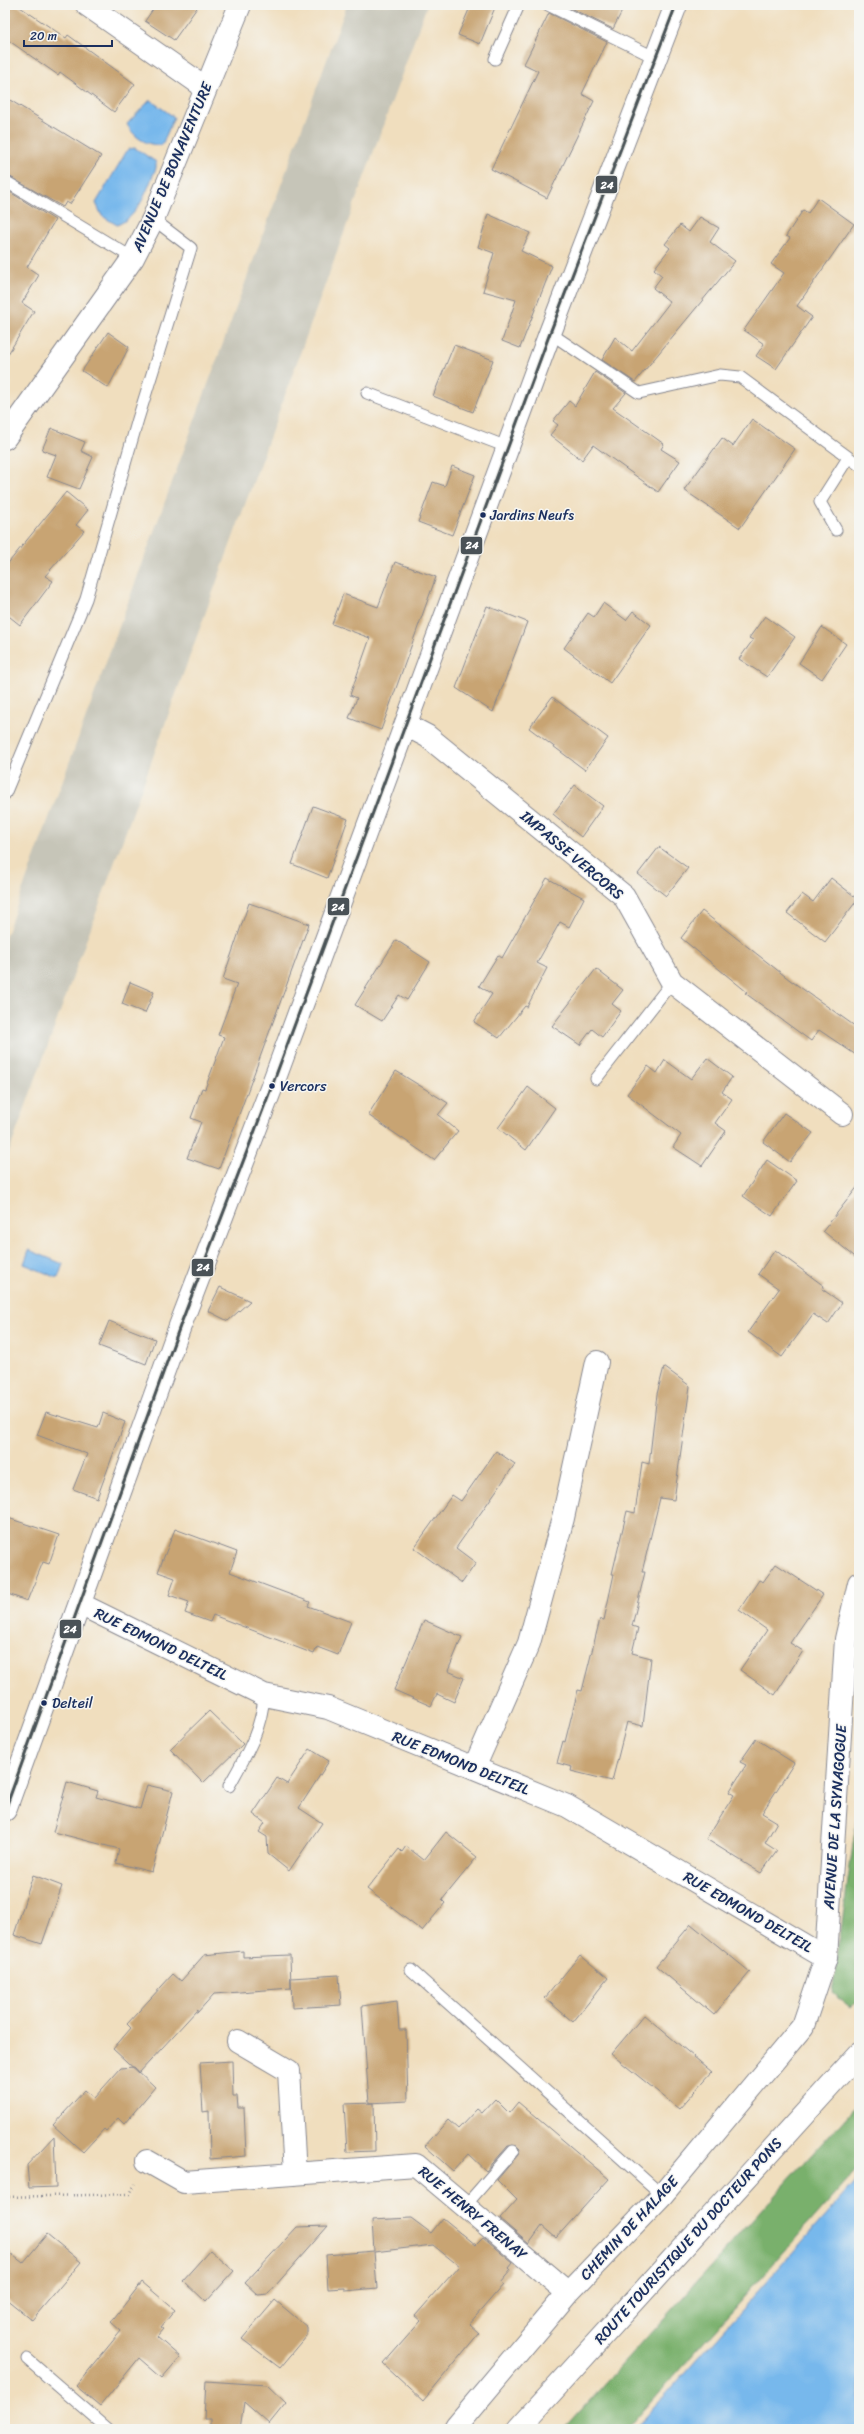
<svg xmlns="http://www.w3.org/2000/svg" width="864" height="2434" font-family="Sriracha,sans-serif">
<rect width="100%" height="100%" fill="#f6f6f2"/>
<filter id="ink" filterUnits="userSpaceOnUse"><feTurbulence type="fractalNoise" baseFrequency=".025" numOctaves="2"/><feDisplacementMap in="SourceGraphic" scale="8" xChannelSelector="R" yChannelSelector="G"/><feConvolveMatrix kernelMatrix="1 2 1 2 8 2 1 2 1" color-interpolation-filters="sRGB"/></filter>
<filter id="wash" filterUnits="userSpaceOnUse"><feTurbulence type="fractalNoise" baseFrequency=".012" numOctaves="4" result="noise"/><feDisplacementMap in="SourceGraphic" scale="16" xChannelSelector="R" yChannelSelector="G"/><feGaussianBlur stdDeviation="0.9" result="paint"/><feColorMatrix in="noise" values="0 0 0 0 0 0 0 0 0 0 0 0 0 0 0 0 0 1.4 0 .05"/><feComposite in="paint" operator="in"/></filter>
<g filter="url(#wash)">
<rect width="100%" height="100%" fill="#f0debe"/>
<path fill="#c6c5b8" d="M347 5H427L5 1163V938Z"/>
<path fill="#79b06c" stroke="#4a7065" d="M859 1802V2000L851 2008 832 1993Z
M859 2102V2167L627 2429H564Z"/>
<path fill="#77b8ec" stroke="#4974a5" d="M150 100 174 117 162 145C147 146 133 137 127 124Z
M135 148 156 162V168C147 189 140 216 117 225L102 216 96 203 128 149Z
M29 1250 63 1264 58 1278 24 1264Z
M859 2178V2429H635Z"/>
<g id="blocks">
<path fill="#c8a473" d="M5 5H17L66 38 68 35 135 84 114 112 60 72 58 75 5 38Z
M156 5H199L174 40 145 21Z
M471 5H496L480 44 458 35Z
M564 5H625L613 29Z
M549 13 607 42 582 94 594 101 547 198 491 169 538 71 524 64Z
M5 97 101 156 70 204 66 202 63 207 5 174Z
M5 189 55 220 27 267 39 275 22 303 34 311 5 359Z
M818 198 854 224 797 306 812 317 776 369 756 356 764 344 744 330 784 273 771 264 790 238 786 236 803 210 808 213Z
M488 214 530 233 521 251 552 266 520 348 502 341 516 300 483 291 494 253 478 247Z
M700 217 719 228 710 242 735 261 635 382 602 360 615 337 632 351 670 302 653 288 662 276 654 269 670 248 665 244 680 225 689 232Z
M108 332 129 347 108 388 82 371Z
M454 345 493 360 473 412 433 396Z
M595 372 626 393 613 408 664 444 661 449 680 461 658 492 593 445 582 460 550 435 558 425 553 421 569 401 575 406Z
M752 419 795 449 740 528 684 490 722 438 733 446Z
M51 428 85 442 81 451 93 457 79 489 47 477 56 455 42 450Z
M452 466 475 475 452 535 418 522 433 482 445 486Z
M66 492 88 510 76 525 84 531 45 576 53 581 20 625 5 613V567Z
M395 562 436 577 381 730 349 718 357 698 350 695 370 638 332 624 343 594 378 607Z
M603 603 626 620 633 611 651 625 610 683 564 648 588 613 594 617Z
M487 606 527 622 493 712 456 688Z
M765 616 795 637 767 677 739 659 753 640 749 638Z
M822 627 846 644 822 679 799 663Z
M552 697 608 738 585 770 529 728Z
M575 785 603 806 581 837 553 814Z
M313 806 348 819 327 878 292 864Z
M659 847 688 868 666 896 638 874Z
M547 878 584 898 569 927 560 922 537 963 547 968 527 1007 525 1006 499 1038 474 1022 492 994 479 986 498 955 502 958Z
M831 878 858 899 825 942 787 913 802 894 813 902Z
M249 903 309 924 219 1169 187 1158 201 1122 191 1118 202 1088 205 1089 224 1037 218 1035 237 984 223 979Z
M702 911 790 980 859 1029V1057L819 1030 811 1041 745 993 747 992 681 938Z
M396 940 430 962 407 1000 399 995 382 1021 355 1005Z
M596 969 623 990 612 1004 621 1011 602 1037 592 1029 580 1045 552 1026Z
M130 982 154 992 145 1013 122 1004Z
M707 1058 732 1077 722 1092 732 1099 715 1123 726 1131 702 1166 673 1147 681 1135 627 1094 648 1066 657 1073 665 1060 691 1079Z
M396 1071 448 1103 438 1115 458 1131 434 1160 368 1115Z
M528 1087 555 1108 526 1150 498 1128Z
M784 1113 813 1133 790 1162 763 1142Z
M767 1160 797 1181 772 1216 743 1196Z
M859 1185V1260L823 1231Z
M775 1250 824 1286 822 1289 842 1303 828 1324 813 1314 782 1357 748 1332 779 1289 758 1274Z
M220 1287 250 1301 228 1321 208 1311Z
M109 1321 155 1339 146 1364 99 1346Z
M664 1367 690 1386 674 1500 660 1498 642 1572H645L632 1626 638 1628 632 1653 651 1658 643 1726 627 1722 612 1781 571 1771 572 1767 557 1763 563 1741 565 1742 578 1690 582 1691 600 1619 604 1620 614 1574H612L627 1511 635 1513 642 1462 649 1464 657 1394Z
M46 1412 98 1428 103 1413 125 1422 97 1498 73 1489 87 1454 37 1435Z
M496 1451 515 1464 456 1548 476 1563 462 1583 414 1548 452 1495 461 1501Z
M5 1517 59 1535 49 1564 43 1562 27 1601 5 1593Z
M175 1529 237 1552 230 1572 310 1602 308 1606 351 1622 338 1655 317 1647 314 1654 213 1615 210 1622 185 1613 189 1602 169 1595 175 1578 158 1572Z
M776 1564 823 1595 790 1643 803 1651 775 1695 740 1670 767 1630 739 1610 759 1580 763 1582Z
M424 1620 462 1637 448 1671 464 1678 454 1702 437 1694 431 1706 394 1690Z
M209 1711 243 1744 203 1783 170 1749Z
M756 1739 794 1763 762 1813 777 1822 765 1843 777 1851 761 1873 706 1839 734 1795 729 1792 746 1765 740 1762Z
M310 1749 329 1761 299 1808 322 1823 289 1871 268 1854 267 1837 259 1832 265 1823 253 1814 277 1778 287 1784Z
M67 1782 98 1791 96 1797 140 1809 147 1785 173 1791 152 1872 116 1863 119 1849 53 1832Z
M446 1832 477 1857 442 1900 445 1903 422 1931 367 1889 399 1849 402 1852 406 1846 424 1860Z
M33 1875 62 1886 42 1944 14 1935Z
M691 1924 750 1972 714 2015 656 1966Z
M243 1951V1957L290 1955 291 1988 214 1994 197 2013V2010L139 2073 113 2049 131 2028 127 2024 173 1974 181 1981 204 1955Z
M580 1955 608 1978 573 2022 545 1998Z
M339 1975 341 2005 292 2008 291 1978Z
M397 2001 399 2030H406L408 2101 369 2103 362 2006Z
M644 2015 712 2072 679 2109 611 2054Z
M232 2061 233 2096H237L238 2108H244L246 2156 210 2159 209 2111 203 2112 200 2063Z
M134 2067 155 2087 124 2124 118 2118 106 2131 104 2129 83 2152 53 2125 85 2090 94 2098 121 2068Z
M495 2099 509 2113 518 2102 609 2179 556 2238 542 2226 529 2244 500 2219 517 2200 497 2180 518 2155 520 2149 517 2146H508L486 2171 468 2154 453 2171 425 2146 448 2120 458 2129 477 2109 482 2113Z
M374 2103 375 2151 347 2152 344 2104Z
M54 2136 56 2187 29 2188 27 2165Z
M411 2218 431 2233 443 2218 476 2245 483 2238 513 2263 509 2268 511 2270 500 2283 503 2285 469 2324 479 2333 423 2401 383 2364 421 2321 415 2316 459 2266 433 2245 374 2252 377 2288 345 2291V2288L328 2289 326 2255 374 2251 372 2220Z
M328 2226 268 2294 258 2295 245 2283 297 2227Z
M47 2234 81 2262 32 2320 5 2298V2249L23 2263Z
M210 2250 234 2271 206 2302 183 2280Z
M142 2282 175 2310 161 2327 164 2329 157 2337 180 2357 162 2378 139 2358 100 2406 76 2386 121 2331 111 2322Z
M275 2300 307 2327V2336L280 2368 242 2339Z
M206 2381 267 2385 286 2403 269 2424 244 2402 240 2429H210V2419H204Z"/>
</g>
</g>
<g filter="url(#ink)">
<use href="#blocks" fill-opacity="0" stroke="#86868e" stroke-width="1"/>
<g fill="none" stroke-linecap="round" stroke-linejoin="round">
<g stroke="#86868e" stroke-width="13">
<path id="lane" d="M548 5 656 58
M495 59 519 5
M5 181 133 258
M550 333 639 393 720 375 740 377 859 465
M367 393 507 447
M836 530 820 502 848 458
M5 794 86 599 138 419 191 248 153 219
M596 1079 672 982
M229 1786C245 1757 262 1730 264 1695
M411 1970 662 2195
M465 2206 513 2151
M27 2359 108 2429"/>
</g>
<g stroke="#86868e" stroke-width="24">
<path id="street" d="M87 5 206 88
M5 438 133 258 153 219 240 5
M406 725 427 736 624 896 672 982 842 1114
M80 1604 264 1695 328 1708 567 1806 826 1958
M474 1768 529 1643 563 1518 597 1362
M5 1810 180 1326 272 1086 550 333 676 5
M238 2041 289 2071 295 2174
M147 2161 184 2182 416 2165 568 2293
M456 2426 568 2293 662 2195 803 2026 826 1958 846 1639 859 1583"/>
</g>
<g stroke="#86868e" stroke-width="24">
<path id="highway" d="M518 2429 859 2054"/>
</g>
<path stroke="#86868e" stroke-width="2.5" stroke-dasharray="1 3" stroke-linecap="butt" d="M5 2197 130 2194 135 2184"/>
<use href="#lane" stroke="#fff" stroke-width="11"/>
<use href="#street" stroke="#fff" stroke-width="22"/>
<use href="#highway" stroke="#fff" stroke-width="22"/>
<g stroke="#f6f6f2" stroke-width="6">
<path id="bus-1" d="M5 1810 180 1326 272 1086 550 333 676 5"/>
</g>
<use href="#bus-1" stroke="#4a5257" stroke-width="3"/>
</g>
</g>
<g fill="#1b2f5e" stroke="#f6f6f2" stroke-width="1.5">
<circle cx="483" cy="515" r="3.5"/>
<circle cx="272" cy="1086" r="3.5"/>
<circle cx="44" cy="1703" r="3.5"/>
</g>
<g text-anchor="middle" stroke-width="3" stroke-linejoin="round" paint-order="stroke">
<g font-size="14" fill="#1b2f5e" stroke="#f6f6f2" text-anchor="start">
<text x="490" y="520">Jardins Neufs</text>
<text x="280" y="1091">Vercors</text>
<text x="52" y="1708">Delteil</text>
</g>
<g font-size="15" fill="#1b2f5e" stroke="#f6f6f2">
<text transform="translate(172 167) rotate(-67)" y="5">AVENUE DE BONAVENTURE</text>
<text transform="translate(572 855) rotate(40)" y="5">IMPASSE VERCORS</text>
<text transform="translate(161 1644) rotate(26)" y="5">RUE EDMOND DELTEIL</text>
<text transform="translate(461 1763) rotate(22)" y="5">RUE EDMOND DELTEIL</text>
<text transform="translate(835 1817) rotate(-86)" y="5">AVENUE DE LA SYNAGOGUE</text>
<text transform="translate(748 1912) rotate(30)" y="5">RUE EDMOND DELTEIL</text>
<text transform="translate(473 2213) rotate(40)" y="5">RUE HENRY FRENAY</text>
<text transform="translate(629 2228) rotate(-47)" y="5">CHEMIN DE HALAGE</text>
<text transform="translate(688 2241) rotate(-48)" y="5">ROUTE TOURISTIQUE DU DOCTEUR PONS</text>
</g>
</g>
<g stroke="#f6f6f2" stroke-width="1.5">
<rect x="595" y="175" width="23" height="19" rx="4" fill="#4a5257"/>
<rect x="460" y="536" width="23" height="19" rx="4" fill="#4a5257"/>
<rect x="327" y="897" width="23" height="19" rx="4" fill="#4a5257"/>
<rect x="191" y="1258" width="23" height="19" rx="4" fill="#4a5257"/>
<rect x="59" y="1619" width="23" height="20" rx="4" fill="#4a5257"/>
</g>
<g font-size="11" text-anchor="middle" font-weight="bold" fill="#fff">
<text x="607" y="189">24</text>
<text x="472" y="549">24</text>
<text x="338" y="911">24</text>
<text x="203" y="1271">24</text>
<text x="70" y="1633">24</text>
</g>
<rect width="864" height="2434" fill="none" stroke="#f6f6f2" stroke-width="20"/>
<path d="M24 40v6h88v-6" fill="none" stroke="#1b2f5e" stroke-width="2"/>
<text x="30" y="40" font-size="12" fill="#1b2f5e" stroke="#f6f6f2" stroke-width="3" paint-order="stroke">20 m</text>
</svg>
